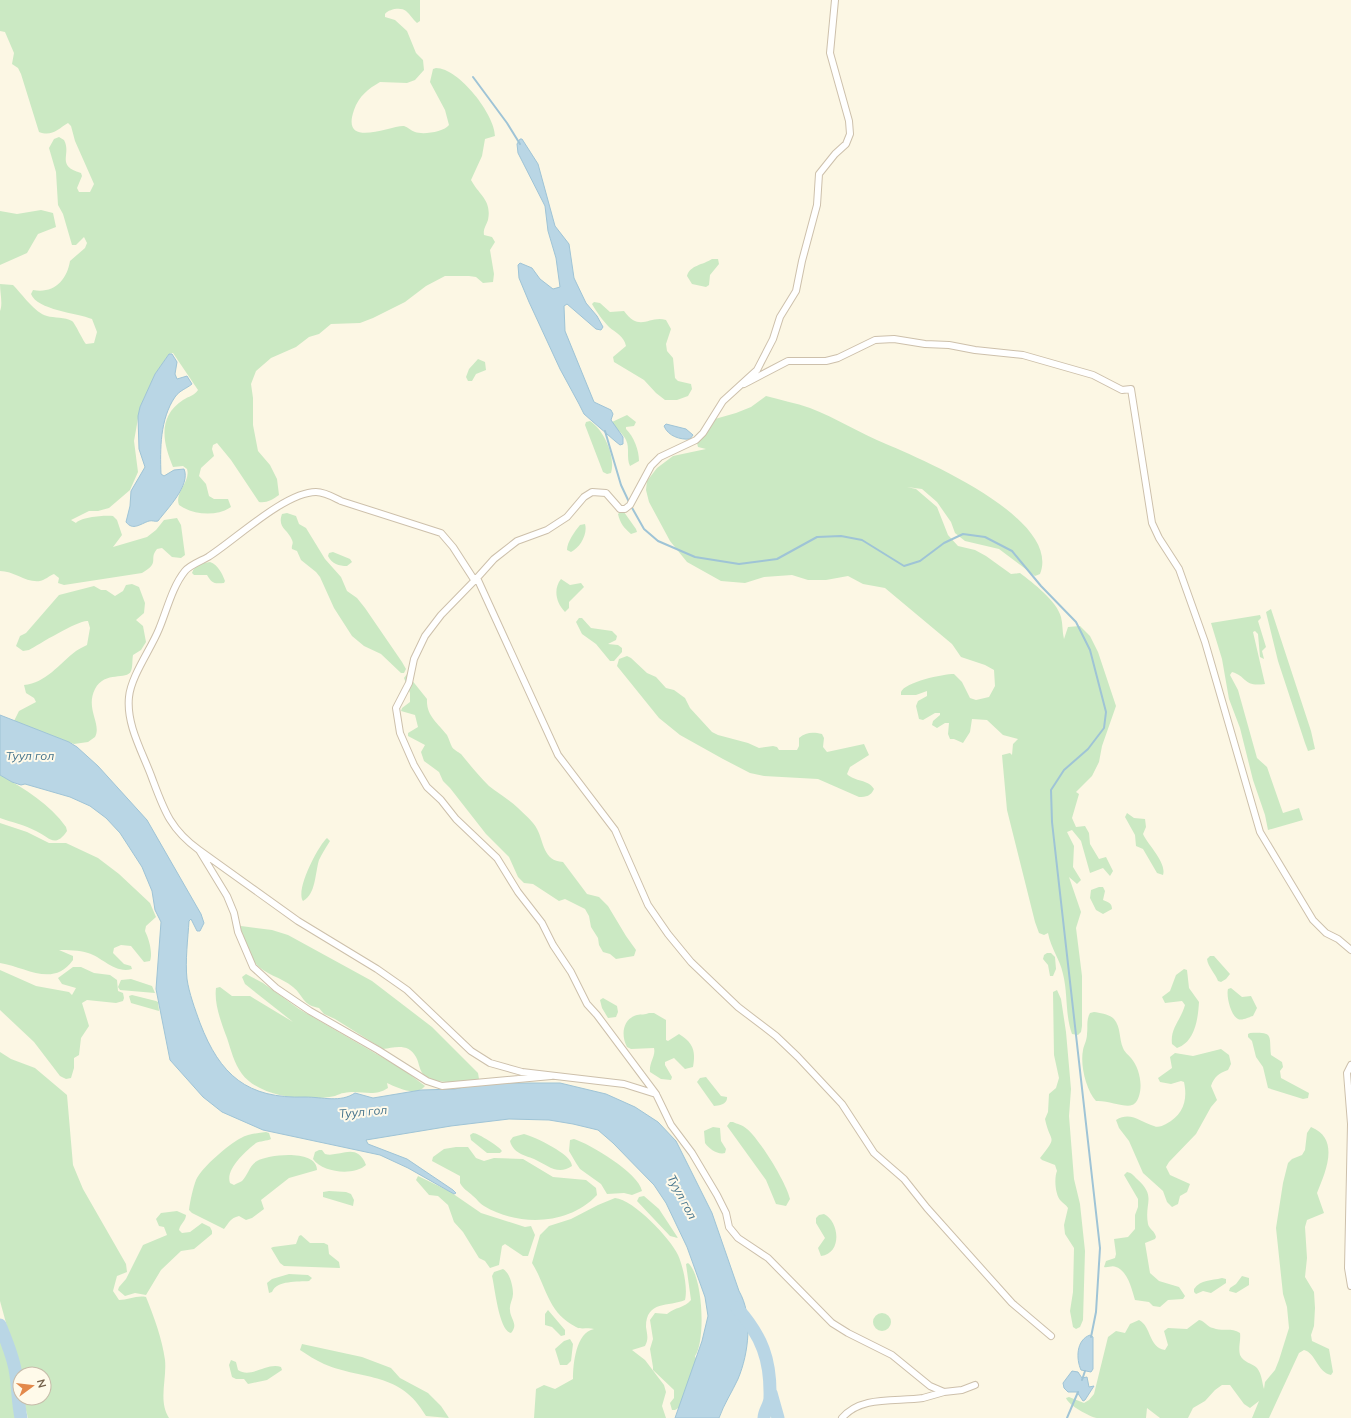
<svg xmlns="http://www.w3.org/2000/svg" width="1351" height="1418" font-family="Mulish,sans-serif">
<rect width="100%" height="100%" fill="#fcf7e4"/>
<path fill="#cbe9c3" d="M0 0H420V21L417 23C413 20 410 14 406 11 401 7 389 9 385 14V17L395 20 407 31 416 53 423 60 424 70 415 80 407 83 380 82C368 89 359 96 354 110 340 150 391 125 404 126 408 127 411 131 415 132 423 135 444 132 449 125L445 110 430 82 433 69 436 68C459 68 495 115 495 136L485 139 482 156 471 180C479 195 492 200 488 220 486 226 483 229 484 235L492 237 495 242 490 250 494 274 493 282 483 283 476 277 469 276H445L426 286 405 302 373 318 360 323 331 324 319 334 309 337 296 347 271 358 256 371 251 384 253 398V425L258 451 270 465 277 479 279 495C272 500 267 503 259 502L231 460 217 443 213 445 212 449 214 456 201 468 199 476 206 484 209 496 214 499H228L231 507C217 517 193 515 179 505 174 493 191 482 187 469L183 466 173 467C163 443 157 417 183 400 189 396 194 396 198 390L173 353 169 354 155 374 140 407 134 441 138 472 130 490 109 508 98 511H89L71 520 76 523C81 517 105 515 113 516L117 520 122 535 113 547 147 537 156 530 164 520 177 518 181 525 185 555 181 558 172 557 162 548 157 549C148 560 161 562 142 573L64 585 58 583 59 578 54 574C49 576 45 580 40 581 26 583 14 571 0 571V311C3 304 0 293 0 284L13 285C22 294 35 313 47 316 54 318 65 317 72 321 75 323 82 339 86 344L94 343 97 332 92 319C77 313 37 310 31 294L33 290C54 294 67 280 70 261L85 248 87 243 84 237 76 245H72L63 214 58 205 56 172 49 148 54 139 59 137 64 140C72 155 55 165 81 173L82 176 77 188 79 192H90L94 184 75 141 71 126 68 123C58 129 52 137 39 132L21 74 18 68 12 64 14 53 5 32 0 31Z
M41 210 53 213 56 227 38 234 27 253 0 265V211L17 214Z
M712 259H718L719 264 710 275 709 285 706 287 692 284 687 276C690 265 703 265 712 259Z
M594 302 600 303 610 312 624 311C640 333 649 315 666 320L671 329 666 344 667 351 673 358 675 378 678 381 691 384 692 389 688 396 677 400H665L656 393 644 380 614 362 613 357 626 346C624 336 616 333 609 327 603 321 596 311 592 304Z
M478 359 485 362 486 370 476 374 472 381H468L466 377 469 369Z
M766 396C780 400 796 403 810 408 836 418 860 433 886 444 924 460 1062 519 1040 574L1035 576 999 549 965 541 955 533 951 522 937 502 922 489 907 487 916 489 937 507 948 535 958 546 975 550 986 556 1011 574 1020 573C1033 583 1057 601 1061 617 1063 624 1062 632 1064 639L1068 627 1080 626 1090 636 1098 652 1116 706 1102 746 1099 762 1092 776 1076 792 1079 794 1072 818 1076 827 1085 826 1089 833 1090 844 1099 859 1106 857 1113 871 1110 876 1103 868 1090 873 1081 841 1072 830 1067 832 1074 846 1073 867 1081 880 1077 884 1069 877 1081 912 1076 928 1082 976V1026L1081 1032 1078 1035 1072 1034C1065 1015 1068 994 1063 974 1060 959 1051 949 1048 933L1044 935 1039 933 1035 922 1007 810 1002 755 1010 753 1012 755 1013 744 1018 739 1003 735 987 720 972 719 970 732 963 743 954 739H950L948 734 949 723H945L937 728 932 725 933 721 940 715V713H935L923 720 919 719 916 706 918 701 927 696V691L916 695H901V692C905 682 943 674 954 674L962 682 970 698 976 700 989 697 995 686 994 670 985 665 961 657 952 644 885 588 863 584 848 576 826 580H808L792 575 764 577 745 583 721 581 687 562 670 541 649 502 646 490 647 481 657 468 673 456 706 449 698 447 697 443 715 419 736 413 751 407Z
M627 415 636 422 634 426 626 427V429C634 437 639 450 639 461L630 466C626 458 630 448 626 440 623 433 615 429 612 422Z
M590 421C604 430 616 457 611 473L607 474 603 472 585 425 586 422Z
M620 512H624L636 529 637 532 631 534C624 528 620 523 618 514Z
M287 513 296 516 299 524 306 528 325 559 341 577 347 591 357 598 365 608 402 662 406 669 404 673H401L381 654 364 646 352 636 334 608 320 577 316 572 301 560 297 551 292 549C291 545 294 544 292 540 288 529 277 528 282 514Z
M585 524C588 534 580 548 571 552L567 550C567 542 575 531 580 525Z
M333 552 350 559 352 562 347 566C339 566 332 564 328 556L329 553Z
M210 562C218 565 222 573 225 581L224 583C213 584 212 583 207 575H194L192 573C195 564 202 563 210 562Z
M561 579 570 585 581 583 584 587 569 602V608L565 612C556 603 553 589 561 579Z
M132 584 139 587 145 603 144 613 136 620 143 626 146 642 141 650 133 655C132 660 133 666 131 671 127 681 105 670 95 689 85 709 102 724 95 737L88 742 74 744 14 721 19 711 36 702 34 698 26 693 24 685C46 683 59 664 76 651 79 649 83 647 87 645L90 628 88 621C80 619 39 644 29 650L23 651 16 646 20 636 26 633 59 595 94 586 101 590H106L115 596 123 591 126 585Z
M1271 609 1311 731 1315 749 1308 751 1305 743 1278 661 1266 612Z
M1260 615 1261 618 1258 621 1266 647 1262 651 1264 659 1260 657 1258 634 1255 631 1253 632 1265 684C1243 687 1248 677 1232 672L1230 675 1238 690 1257 758 1267 767 1283 813 1299 808 1303 820 1268 830 1265 815 1253 780 1240 728 1229 699 1222 659 1211 623Z
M579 618H582L591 628 612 631 617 636 616 640 608 644 618 645 622 648V652L614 661H610L596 644 582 634 576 622Z
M627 656 631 658 647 673 656 677 666 688 674 690 685 698 690 708 712 732 718 735 748 743 759 748 773 746 777 747 779 750H797L799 746V738C806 732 813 732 822 734L824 738 823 747 827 752 864 744 869 755 850 767 847 774C855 782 868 779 874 789 871 796 866 797 859 797L818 779 764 776 750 773 723 759 680 735 659 718 617 666 619 659Z
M407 674 427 699C426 716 438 723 447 735 449 739 450 743 452 747 453 749 458 752 461 754 470 765 479 776 489 786 499 794 510 800 518 808 524 814 533 821 537 829 544 842 543 861 563 862L587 894 599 897 608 906 626 936 636 950 634 956 616 959 610 954 603 952 599 945 598 938 591 927 589 916 585 909 565 899 559 901 533 884 524 883 518 877 509 857 486 834 450 788 443 781 439 772 424 761 421 752 425 745 408 736V733L418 727 415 715 401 711 402 708 410 702V693L404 678Z
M0 775C25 789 50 804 66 827L67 831C55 849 49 837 36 831 25 825 11 822 0 818Z
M1127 813 1134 818 1145 819 1146 827 1143 834C1148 845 1167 863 1163 875L1157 873 1143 849 1136 846 1135 835 1125 817Z
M0 823 27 832 49 843H66L98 858 119 874 150 903 156 917 146 926 145 931C149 939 153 953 150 961L144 962 131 946 121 945 114 948 113 953 124 964 131 966 132 969C115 974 102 957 88 953 79 950 68 950 59 950L73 956V960C53 988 26 967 0 963Z
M327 838 330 841C326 847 322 854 319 860 315 873 316 894 303 901 295 890 318 846 327 838Z
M1099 887H1103L1105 891 1103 900C1108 902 1112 903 1112 909L1103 914 1096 910 1090 898 1091 890Z
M241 926 272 930 288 935 372 981 432 1027 478 1073 479 1079C469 1083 430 1085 423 1074 419 1069 419 1062 416 1057 409 1043 395 1047 383 1049L335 1019 324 1014 319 1008C302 1005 304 996 293 987 281 977 265 975 254 962 250 957 244 938 240 931Z
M1047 953H1051L1055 957 1056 969 1053 976H1050L1048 965 1043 959 1044 955Z
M1210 956H1214L1230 974 1226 979 1221 982 1218 981C1215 973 1208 967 1207 959Z
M73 967H81L94 973 110 975 117 980 118 991 123 993 124 998 123 1001 116 1003 87 1000 82 1003 89 1026 81 1038 79 1055 74 1058V1068L71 1078 66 1079 60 1076 34 1042 0 1010V970L36 986 69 992 72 995 76 988 62 984 58 978Z
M1184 969 1187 970 1189 988 1199 1002C1198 1019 1195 1042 1177 1048L1172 1044C1170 1028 1181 1020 1185 1005L1182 1001 1165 1003 1162 997 1170 991 1176 975Z
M246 974 263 983 299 1009 404 1070 425 1086C416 1097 398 1088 387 1083L388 1088C373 1098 360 1089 344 1093 341 1093 338 1095 335 1096 308 1102 260 1098 242 1074 234 1063 231 1050 227 1038 221 1022 214 1004 216 988L220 987 232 996H250L293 1022 245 984 242 977Z
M131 979 152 986 155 993 120 990 118 987 121 980Z
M1231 988 1242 997 1251 996 1257 1008 1253 1016C1249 1017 1242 1021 1238 1019 1231 1016 1226 996 1228 989Z
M1057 990 1061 999 1066 1032 1071 1089 1069 1116 1074 1179 1080 1204 1085 1251 1083 1320 1080 1327 1076 1329 1073 1327 1070 1311 1073 1292 1074 1248 1065 1234 1064 1225 1068 1208C1066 1205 1064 1204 1061 1201 1055 1195 1054 1178 1057 1171L1055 1165 1042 1160 1040 1158C1059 1134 1050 1144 1045 1119L1048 1112 1049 1094 1056 1088 1059 1078 1054 1055 1053 992Z
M132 995 156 1001 158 1002 159 1011 131 1003 129 996Z
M603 998 617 1006 618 1012 616 1017 608 1018 602 1008 600 1000Z
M1094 1012C1100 1013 1109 1014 1114 1019 1121 1027 1119 1039 1123 1048 1125 1053 1128 1054 1131 1058 1139 1067 1143 1084 1139 1096 1138 1099 1136 1104 1132 1105 1125 1108 1108 1100 1096 1101 1086 1090 1080 1065 1083 1050 1084 1045 1087 1040 1087 1034 1088 1027 1086 1020 1090 1013Z
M649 1013H654L666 1020V1040L668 1041 679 1034C693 1043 696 1050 693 1067L685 1069 674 1058 665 1062V1065L672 1077 671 1080 661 1079 650 1072C649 1062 656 1056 654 1048L631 1049 627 1047C621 1036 622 1019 637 1015 641 1014 645 1015 649 1013Z
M1250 1033C1274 1032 1269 1035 1271 1055L1282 1062 1283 1067 1280 1071 1281 1078 1309 1093 1308 1098 1303 1099 1268 1088 1263 1067 1256 1057 1252 1041 1248 1037V1034Z
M1221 1049 1229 1055 1231 1064 1228 1070C1219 1073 1214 1077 1211 1086L1217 1100 1211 1107 1196 1134 1169 1162 1166 1167 1170 1175 1190 1184 1187 1192 1180 1196 1178 1204 1172 1207 1167 1202 1163 1191 1143 1173 1129 1141 1119 1128 1116 1120C1131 1111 1140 1122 1154 1126 1158 1128 1162 1126 1166 1124 1183 1115 1188 1101 1184 1082L1181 1081 1171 1084 1160 1082 1158 1078 1172 1068 1170 1057 1175 1053 1193 1056Z
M0 1052 11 1059 35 1068 67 1095 73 1165 83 1189 126 1264 127 1272 117 1276 113 1291 119 1300C128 1300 137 1295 146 1297 154 1317 162 1338 165 1360 167 1379 158 1401 169 1418H28L23 1398H44V1374H20L0 1301Z
M706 1077 721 1096 727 1097C728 1104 719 1106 714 1106L697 1082 700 1078Z
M730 1122H733C737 1124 743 1125 747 1129 760 1140 786 1182 790 1199L786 1206 776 1204 766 1180 727 1126Z
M713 1127 720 1128 721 1141 726 1149 725 1153C718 1155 709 1149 705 1143L704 1131Z
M1311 1127C1341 1139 1325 1173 1317 1193L1324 1213 1307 1220 1305 1227 1307 1258 1305 1277 1314 1292 1315 1308 1314 1326 1311 1335 1312 1341 1329 1349 1333 1372 1331 1375C1317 1372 1316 1353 1304 1350L1299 1353 1269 1418H1252L1259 1401 1250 1408 1244 1404 1230 1385H1222L1215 1390 1205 1401 1193 1408 1188 1418H1160L1147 1408 1146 1418C1130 1418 1112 1418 1097 1418 1090 1417 1068 1405 1066 1398L1069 1397 1084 1403 1089 1400 1094 1394 1108 1337 1116 1331 1125 1333 1130 1324 1139 1320C1152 1327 1148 1347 1165 1350L1168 1345 1164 1331 1168 1328 1187 1329 1199 1320C1205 1321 1207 1327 1213 1328 1223 1332 1231 1327 1240 1333 1241 1340 1238 1348 1240 1355 1244 1363 1252 1363 1257 1368 1262 1374 1262 1383 1264 1389L1265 1382 1275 1370 1279 1360 1289 1328 1287 1307 1283 1294 1276 1228 1283 1183 1288 1163 1292 1159 1302 1155 1305 1150 1307 1133Z
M266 1132 269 1133 271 1139C267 1141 260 1141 256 1143 246 1151 225 1169 230 1183L234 1185C236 1184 240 1182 242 1181 248 1175 249 1166 257 1161 269 1154 317 1149 317 1170L289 1178 261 1200 264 1209 252 1218 246 1220 239 1216C230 1218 229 1223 224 1229L192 1213 189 1210C190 1201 193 1188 196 1180 202 1167 229 1144 241 1138 248 1134 258 1133 266 1132Z
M473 1133C478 1133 500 1147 502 1151L500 1153H487L471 1140 470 1135Z
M524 1134C535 1137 572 1154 572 1166 558 1176 547 1165 534 1159 524 1155 513 1153 510 1141L513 1137Z
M574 1139C590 1144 639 1173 642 1191L632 1195 624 1193 607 1194 601 1184 580 1169 576 1163 569 1151 570 1140Z
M456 1147H468L476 1158 484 1161 494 1158 523 1159 553 1177 586 1180 596 1188 597 1195C569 1225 519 1227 484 1206 480 1204 477 1199 473 1196 468 1191 463 1189 460 1183V1176L432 1161 433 1157 444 1149Z
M319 1150H322L325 1154C339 1158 357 1141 366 1165 354 1176 323 1173 313 1159L315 1152Z
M1127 1172C1132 1173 1134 1176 1137 1179 1157 1197 1144 1202 1148 1224 1149 1229 1155 1231 1156 1237L1155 1239 1145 1243 1150 1273 1159 1281 1179 1287 1185 1296 1183 1299 1168 1300 1160 1307 1153 1306 1149 1302 1135 1300C1132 1290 1128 1271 1116 1267 1112 1265 1108 1268 1104 1267L1106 1261 1115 1258 1116 1254 1114 1239 1128 1237 1135 1229V1215L1138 1207V1199L1124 1175Z
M418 1176 449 1191 481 1213 525 1227 531 1226 535 1235 528 1256H523L505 1244 502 1246 499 1265 490 1268 485 1261 479 1258 463 1232 454 1222 448 1205 438 1196 429 1195 416 1180Z
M329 1191 346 1192 351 1194 354 1200 353 1206 323 1197V1192Z
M644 1196 659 1209 678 1238 670 1236 637 1201 639 1197Z
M615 1198C634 1200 670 1238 678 1255 683 1266 688 1288 685 1300 669 1307 646 1300 646 1327 647 1334 649 1339 645 1346L632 1350 645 1360 664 1385 666 1392 662 1406 666 1418H534L536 1389 544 1385 555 1389 573 1379C573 1364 576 1332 594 1329 588 1327 581 1330 576 1327 547 1312 547 1287 532 1263L540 1235 549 1226 571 1219 598 1205Z
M177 1211 186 1215C186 1221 180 1224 179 1230L182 1233 190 1232 202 1223 210 1227 212 1231V1234L194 1249 181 1251 161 1270 146 1295 135 1293 125 1296 118 1290 119 1287 126 1279 143 1245 167 1235 164 1227 159 1226 156 1219 161 1213Z
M824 1214C840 1222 842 1254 821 1256L818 1248 825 1238 816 1223V1218L819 1215Z
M301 1235 310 1243H324L328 1245 329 1254 339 1262 340 1268 284 1266 280 1263 271 1248 273 1247 296 1244 299 1236Z
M688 1263C703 1275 706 1341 695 1356L696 1359 680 1407 675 1410H672L670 1403 674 1398V1390L653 1370V1367L650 1349 653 1339 650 1320 655 1313 667 1314C675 1307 685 1308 691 1300L686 1264Z
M503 1269C510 1273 513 1286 513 1294 513 1299 509 1305 510 1310 510 1319 519 1324 511 1333 499 1331 495 1288 492 1276L494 1272Z
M289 1274 308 1275 312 1278 309 1281C298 1282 277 1280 272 1292L269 1293 267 1283 272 1279Z
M1242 1276 1249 1278V1285L1236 1293 1229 1291 1230 1288 1236 1284Z
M1222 1278 1226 1279V1283L1211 1293 1203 1291 1196 1294 1194 1292V1289C1201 1279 1211 1281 1222 1278Z
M548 1310 565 1330V1335L561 1336 552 1327 545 1325V1314Z
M873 1322a9 9 0 1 1 18 0a9 9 0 1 1-18 0Z
M0 1331 11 1368 16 1418H0Z
M570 1339 573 1344 571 1361 567 1365H560L555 1349 564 1341Z
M302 1344 362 1357 391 1368 400 1378 428 1393 441 1406 449 1418 426 1416C400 1371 365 1381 324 1364 315 1360 308 1355 300 1350Z
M231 1360 236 1362 238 1370C251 1379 267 1362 281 1367L282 1370 267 1380 248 1384 244 1379H236L232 1377 229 1365Z"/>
<path fill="#b9d6e5" stroke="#9fc4d6" d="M520 139H522L538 164 555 226 569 244 574 278 586 303 597 316 603 327 601 330 596 329 567 304 564 306 565 331 594 402 611 410 613 414 611 420 623 437V444L620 445 615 441 584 414 579 404 560 369 529 302 519 278 518 265 520 263 532 268 540 279 553 289 560 287 556 258 548 231 545 206 518 153 517 144Z
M169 354H172L177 362 175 374 177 379 187 376 192 384C186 389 180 390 175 397 160 419 160 449 161 474L164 476 174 470 184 469C191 485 167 509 158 521 155 522 152 520 149 521 140 524 133 531 126 522L130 506 131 491 145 467 139 449 138 416 140 407 155 374Z
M666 424 686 429 693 435 690 439C680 440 668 436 664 426Z
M0 715 69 742 77 747 98 766 147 820 201 914 204 923 200 931H197L191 919 189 921C188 938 185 961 187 979 189 993 195 1009 200 1023 220 1075 247 1099 305 1097 323 1097 340 1103 355 1093L373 1098 421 1090 455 1089 483 1083H560L606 1094 635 1107 658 1122 676 1141 712 1213 739 1291C753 1315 749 1353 738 1379 732 1392 724 1404 719 1418H675L702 1341 708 1316 705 1297 687 1247 666 1203 654 1185 613 1143 598 1130 573 1124 549 1120 509 1119 451 1126 366 1140 368 1144 407 1159 453 1190 456 1193 454 1194 408 1168 380 1155 263 1130 222 1112 203 1097 170 1060 156 989 161 922 155 910 152 891 142 867 120 833 106 818 90 806 70 797 25 784 21 785 12 782 0 775Z
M1090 1335 1093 1337V1369L1091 1372 1081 1370C1076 1359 1076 1340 1090 1335Z
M1072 1371 1078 1372 1082 1378 1087 1377 1089 1387 1094 1386 1085 1400 1083 1401 1077 1392H1068L1064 1388 1063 1383Z"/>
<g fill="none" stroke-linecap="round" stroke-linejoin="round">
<path stroke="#9fc4d6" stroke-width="2" d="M473 77 507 123 520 144
M605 431 621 485 629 502
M631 506 644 529 658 541 695 557 739 564 777 559 817 537 841 536 862 540 904 566 920 561 944 543 963 534 985 537 1012 551 1041 586 1076 622 1090 650 1106 712 1104 728 1088 749 1064 770 1051 790 1052 822 1100 1248 1096 1312 1091 1337
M1082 1380 1085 1371
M1067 1418 1078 1392"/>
<path stroke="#b9d6e5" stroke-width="13" d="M737 1308C762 1336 771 1360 770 1398 770 1405 764 1411 764 1418
M0 1325C6 1340 14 1358 16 1375 18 1390 18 1403 21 1418
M771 1393 778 1418"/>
<g stroke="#cdc0ab" stroke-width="8">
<path id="street" d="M744 384 788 361H826L838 358 875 340 894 339 925 344 949 345 975 350 1023 355 1093 375 1122 390 1131 389 1152 523 1159 538 1179 569 1205 642 1260 832 1313 920 1326 933 1338 939 1351 950
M199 850C170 829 164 810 152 778 143 753 126 725 129 697 131 676 151 649 159 629 167 610 172 587 185 571 190 565 201 561 208 557 235 540 285 492 316 492 325 492 333 497 341 501L441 533 453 547 473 578H477L494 559 517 541 547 530 567 517 584 497 592 492 606 493 620 509H625L630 505 651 466 660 457 696 440 703 433 723 401 757 370 773 339 780 317 796 291 802 261 817 205 819 174 835 154 846 144 850 134 849 121 830 53 835 0
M1351 1065 1347 1073 1351 1124 1348 1268 1351 1286
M551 1076 442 1086 427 1081 378 1050 310 1011 276 988 253 967 238 932 234 913 227 896 199 850 298 921 377 969 407 990 471 1051 490 1063 522 1072 624 1084 656 1094 671 1125 692 1153 717 1195 726 1213 729 1227 738 1238 768 1258 832 1323 848 1333 892 1355 930 1386 944 1392 962 1390 975 1385
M656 1094 597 1015 587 1004 571 972 553 945 542 923 518 892 497 858 456 819 441 800 427 787 414 765 400 733 396 708 409 683 414 659 425 636 441 615 477 578 558 755 615 830 648 905 668 934 691 962 738 1007 776 1036 798 1057 842 1104 874 1153 904 1179 927 1208 1012 1303 1051 1336
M842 1418C861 1395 897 1402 923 1398 930 1396 937 1394 944 1392"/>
</g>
<use href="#street" stroke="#fff" stroke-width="6"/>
</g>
<g text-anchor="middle" stroke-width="4" stroke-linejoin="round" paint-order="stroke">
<g font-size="12" font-style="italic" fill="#47758d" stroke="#fffaea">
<text x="30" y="760">Туул гол</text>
<text transform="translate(363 1112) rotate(-5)" y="4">Туул гол</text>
<text transform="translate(682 1197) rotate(62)" y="4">Туул гол</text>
</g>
</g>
<g transform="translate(32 1386) rotate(75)"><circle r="19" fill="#fffaea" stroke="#c7bcaa"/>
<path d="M0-3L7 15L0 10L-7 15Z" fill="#e3894b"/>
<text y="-6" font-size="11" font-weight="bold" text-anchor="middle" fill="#74604a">N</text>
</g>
</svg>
